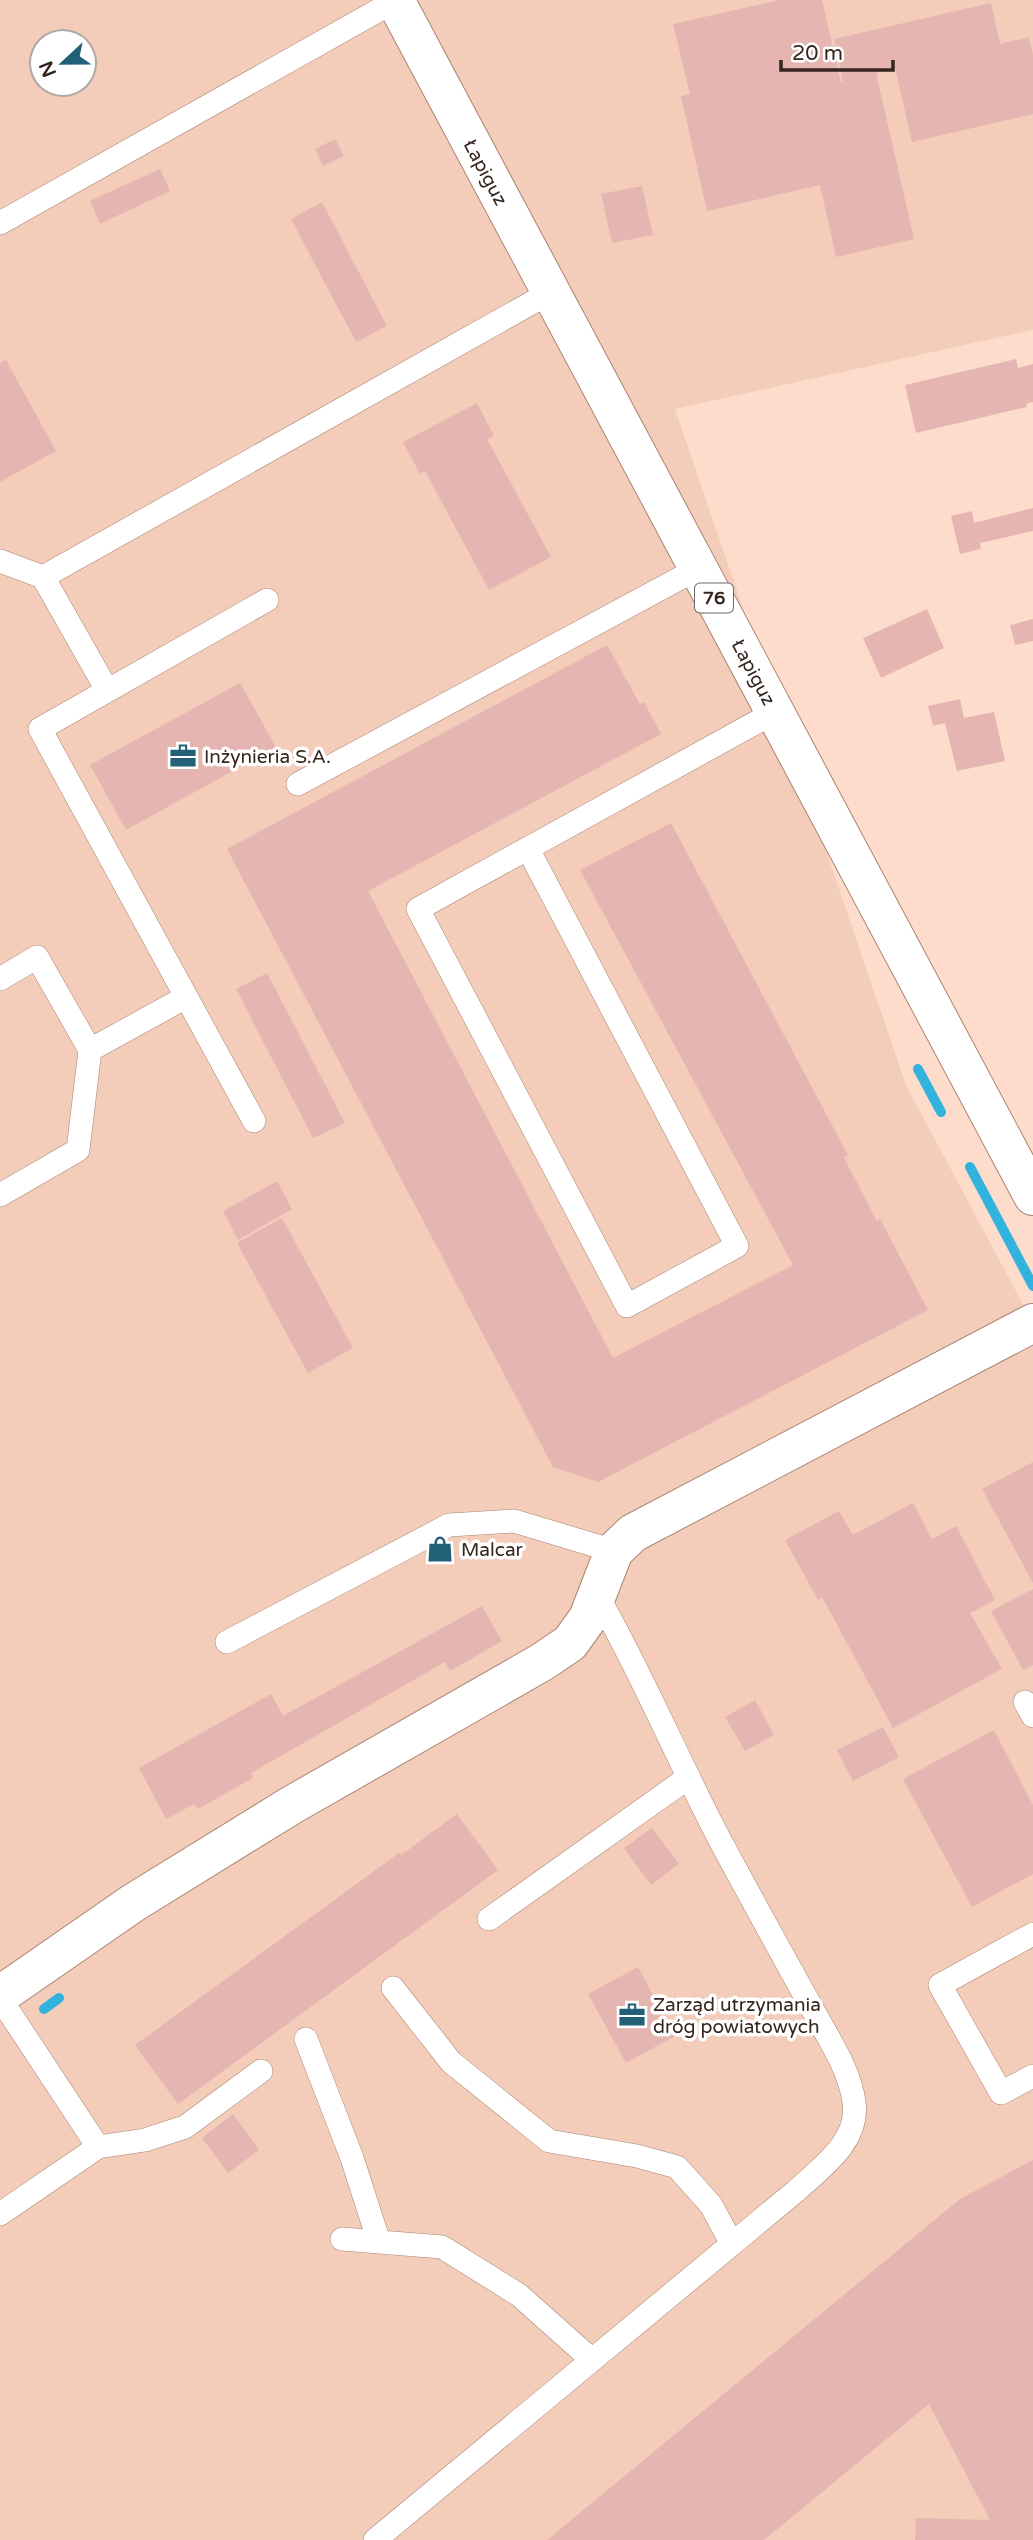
<svg xmlns="http://www.w3.org/2000/svg" width="1033" height="2540" font-family="'Varela Round',sans-serif">
<rect width="100%" height="100%" fill="#fedccc"/>
<path fill="#f3ccba" fill-rule="evenodd" d="M0 0H1033V330L675 409 906 1085 1033 1323V2540H0ZM42 42H84V84H42Z"/>
<g fill="none" stroke-linecap="round" stroke-linejoin="round">
<path stroke="#32b3de" stroke-width="10" d="M918 1069 941 1112
M970 1167 1033 1286
M44 2009 59 1998"/>
</g>
<path fill="#e5b6b1" d="M780 0H822L841 82 843 81 834 39 991 3 1000 44 1029 37 1033 55V114L912 142 895 68 876 73 914 239 836 257 820 185 707 211 681 96 690 94 673 24Z
M335 139 344 156 323 166 315 149Z
M160 169 170 191 100 224 90 201Z
M642 186 653 235 612 243 601 194Z
M322 202 387 326 356 342 291 219Z
M1016 359 1018 368 1033 364V402L1026 404 1027 407 916 433 905 385Z
M6 360 56 451 0 482V363Z
M477 403 494 436 487 439 551 557 489 590 425 471 420 474 403 442Z
M1033 508V531L980 543 981 549 960 554 951 516 972 511 974 523Z
M927 609 944 648 881 678 863 638Z
M1033 619V641L1015 645 1010 625Z
M607 645 640 704 644 702 661 734 368 891 613 1358 793 1265 580 870 671 823 848 1155 844 1158 877 1221 880 1219 928 1310 598 1482 553 1467 227 849Z
M240 683 276 747 126 830 90 765Z
M960 699 964 718 994 712 1005 761 957 771 945 723 933 726 928 706Z
M267 973 345 1123 313 1138 236 989Z
M277 1181 292 1209 238 1240 223 1211Z
M282 1218 353 1348 308 1373 237 1243Z
M1033 1462V1583L982 1489Z
M913 1503 932 1539 956 1526 995 1600 970 1613 1002 1669 893 1728 822 1597 818 1600 785 1540 839 1511 853 1535Z
M1033 1589V1665L1023 1670 991 1611Z
M482 1606 502 1641 450 1671 445 1662 251 1773 253 1778 198 1809 194 1804 166 1819 139 1768 271 1694 283 1716Z
M755 1700 774 1735 745 1751 725 1717Z
M883 1727 899 1757 853 1781 837 1750Z
M994 1730 1033 1805V1874L972 1907 903 1779Z
M457 1814 498 1870 178 2104 135 2045 399 1853 401 1855Z
M652 1828 679 1864 651 1885 624 1848Z
M638 1967 675 2036 626 2063 588 1994Z
M233 2114 259 2150 228 2173 202 2138Z
M1033 2160V2540H915L916 2518 990 2520 929 2404 764 2540H547L960 2199Z"/>
<g fill="none" stroke-linecap="round" stroke-linejoin="round">
<g stroke="#ac8573" stroke-width="24">
<path id="service" d="M0 223 395 1
M0 561 43 577 551 292
M43 577 107 690
M298 784 699 568
M528 849 737 1246 627 1306 418 909 775 712
M0 979 37 957 90 1050 78 1150 0 1195
M90 1050 186 997
M254 1121 40 729 267 600
M227 1642 449 1525 514 1521 614 1551
M1025 1702 1033 1716
M489 1919 689 1777
M1033 1934 940 1985 1001 2093 1033 2076
M393 1988 451 2062 549 2141 637 2156 677 2167 711 2205 732 2244
M0 1998 98 2147
M306 2039 352 2158 379 2242
M0 2214 98 2147 145 2140 185 2127 261 2071
M342 2239 442 2247 519 2295 592 2360
M375 2540 796 2191C821 2168 860 2141 854 2102 850 2070 828 2038 813 2010 782 1954 751 1898 721 1842 678 1761 643 1675 597 1595"/>
</g>
<g stroke="#ac8573" stroke-width="40">
<path id="minor" d="M0 1995 133 1903 290 1806 542 1662 570 1643 588 1618 614 1551 633 1533 1033 1323"/>
</g>
<g stroke="#ac8573" stroke-width="40">
<path id="primary" d="M395 0 1033 1196"/>
</g>
<use href="#service" stroke="#fff" stroke-width="23"/>
<use href="#minor" stroke="#fff" stroke-width="38"/>
<use href="#primary" stroke="#fff" stroke-width="38"/>
</g>
<defs>
<g id="office-bare" transform="scale(2.1)"><path d="M-6-3h4V-5.5h4V-3h4V5H-6ZM-1-4.5V-3h2v-1.5ZM-6 0V1H6V0Z" fill="#226077" stroke="#fff" stroke-width="2.5" paint-order="stroke"/></g>
<g id="shop-bare" transform="scale(2.1)"><path d="M-5-2.5h2.3a2.7 3.5 0 0 1 5.4 0H5L5.5 6h-11ZM-1.5-2.5h3a1.5 2.3 0 0 0-3 0Z" fill="#226077" stroke="#fff" stroke-width="2.5" paint-order="stroke"/></g>
</defs>
<g fill-rule="evenodd">
<use href="#office-bare" x="183" y="756"/>
<use href="#shop-bare" x="440" y="1549"/>
<use href="#office-bare" x="632" y="2015"/>
</g>
<g text-anchor="middle" stroke-width="7" stroke-linejoin="round" paint-order="stroke">
<rect fill="#fff" stroke="#726662" stroke-width="2" x="695" y="583.5" width="38" height="29" rx="5"/>
<g font-size="18" font-weight="bold" fill="#35251e">
<text x="714" y="604">76</text>
</g>
<g font-size="19" fill="#35251e" stroke="#fff">
<text transform="translate(486 172) rotate(62)" y="7">Łapiguz</text>
<text transform="translate(754 672) rotate(62)" y="7">Łapiguz</text>
</g>
<g font-size="19" fill="#35251e" stroke="#fff" text-anchor="start">
<text x="204" y="763">Inżynieria S.A.</text>
<text x="461" y="1556">Malcar</text>
<text x="653" y="2011">Zarząd utrzymania<tspan x="653" dy="22">dróg powiatowych</tspan></text>
</g>
</g>
<g transform="translate(63 63) rotate(248)"><circle r="33" fill="#ffffff" stroke="#aea8a5" stroke-width="2"/>
<path d="M0-5L12 26L0 18L-12 26Z" fill="#226077"/>
<text y="-10" font-size="19" font-weight="bold" text-anchor="middle" fill="#35251e">N</text>
</g>
<path d="M781 60v10h112v-10" fill="none" stroke="#35251e" stroke-width="3.5"/>
<text x="792" y="60" font-size="21" fill="#35251e" stroke="#ffffff" stroke-width="5" paint-order="stroke">20 m</text>
</svg>
